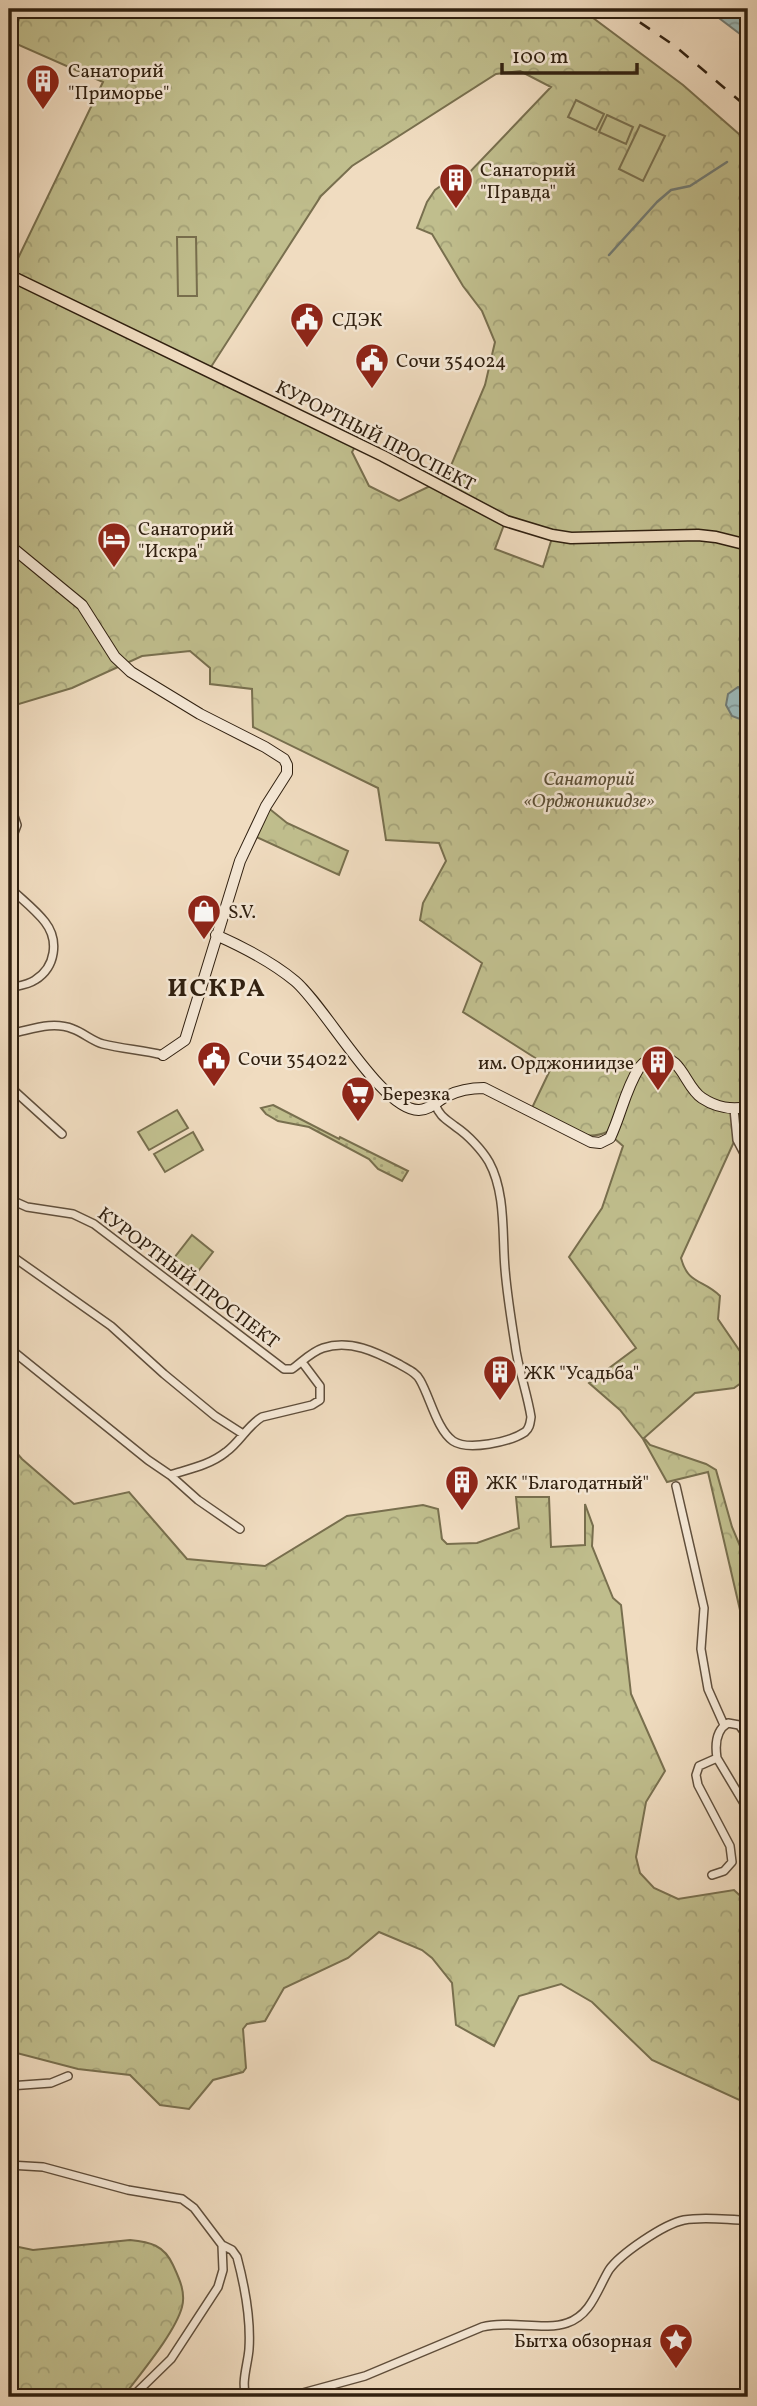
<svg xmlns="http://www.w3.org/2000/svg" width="757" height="2406" font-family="Vollkorn,serif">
<defs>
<pattern id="grass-dots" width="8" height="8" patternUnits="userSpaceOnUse" patternTransform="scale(1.75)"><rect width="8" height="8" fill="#c0be8d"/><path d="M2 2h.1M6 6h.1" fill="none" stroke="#a5a379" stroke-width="1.8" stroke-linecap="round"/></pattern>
<pattern id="forest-crowns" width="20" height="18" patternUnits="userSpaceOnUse" patternTransform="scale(1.75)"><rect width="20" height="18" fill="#c0be8d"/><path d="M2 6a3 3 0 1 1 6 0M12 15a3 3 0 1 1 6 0" fill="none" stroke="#a5a379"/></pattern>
<pattern id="water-waves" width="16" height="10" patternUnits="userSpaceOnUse" patternTransform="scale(1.75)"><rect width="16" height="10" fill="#9cbaba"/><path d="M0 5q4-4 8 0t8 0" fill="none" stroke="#809796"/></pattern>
</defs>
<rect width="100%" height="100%" fill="#f0dcc0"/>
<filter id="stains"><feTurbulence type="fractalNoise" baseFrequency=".00286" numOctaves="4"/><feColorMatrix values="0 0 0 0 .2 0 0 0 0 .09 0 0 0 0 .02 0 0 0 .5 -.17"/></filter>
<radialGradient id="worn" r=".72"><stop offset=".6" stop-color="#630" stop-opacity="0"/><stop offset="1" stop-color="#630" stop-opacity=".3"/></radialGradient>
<path fill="url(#grass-dots)" stroke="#786f4e" stroke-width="2" d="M273 1105 339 1139 340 1137 408 1171 402 1181 378 1169 369 1159 309 1127 278 1121 266 1114 261 1108Z"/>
<path fill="url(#forest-crowns)" stroke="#786f4e" stroke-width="2" fill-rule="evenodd" d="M22 9H581L683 85 748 142V1111L681 1258C688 1285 703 1279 720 1296L718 1319 748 1363V1378L734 1388 695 1393 644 1438 650 1445 706 1464 716 1470 732 1527 748 1565V1604L743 1609 748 1617V1622L740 1610 708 1472 667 1482 643 1439 620 1410 589 1383 636 1348 569 1257 602 1208 623 1146 607 1132C580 1144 554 1122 531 1110L551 1068 463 1012 482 963 420 920 423 903 446 861 439 843 386 840 378 788 253 727 252 689 210 684V668L190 651 142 656 72 688 9 707V277L103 82 12 42ZM520 71 551 87 467 175 445 183 435 190 427 202 417 228 432 234 463 286 482 311 495 342 485 385 442 487 430 486 399 501 369 486 352 452 355 447 209 370 321 196 352 166 496 74ZM505 522 552 538 543 567 495 549Z
M266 806 287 823 348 851 339 875 252 835Z
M9 1444 22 1459 74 1504 129 1492 187 1559 265 1566 347 1516 423 1505 438 1509 442 1539 447 1544 477 1543 519 1528 516 1497H549L551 1547 585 1545V1504L593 1526 592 1546 613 1598 621 1605 631 1694 665 1771 646 1802 636 1857 640 1873 654 1888 678 1899 734 1890 748 1903V2104L652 2060 592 2002 561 1984 519 1996 494 2046 456 2025 452 1983 432 1958 422 1950 379 1932 348 1958 284 1988 265 2021 247 2024 243 2029 246 2068 243 2072 213 2080 189 2109 160 2105 130 2075 78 2069 9 2051Z
M130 2240C150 2242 164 2245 173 2265 179 2278 186 2292 182 2307 175 2333 140 2374 123 2397H9V2245L33 2250Z"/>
<path fill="#c0be8d" stroke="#786f4e" stroke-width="2" d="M576 100 604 114 596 130 568 117Z
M607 115 633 127 626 144 599 132Z
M640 125 665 136 643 181 619 169Z
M177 237H196L197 296H178Z
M177 1110 188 1128 149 1150 138 1132Z
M193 1132 203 1150 165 1172 154 1154Z
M192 1235 213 1252 189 1283 167 1267Z"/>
<path fill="url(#water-waves)" stroke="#717c76" stroke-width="2" d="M707 9H748V40Z
M738 687 748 688V718L740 719 732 716 726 705 728 694Z"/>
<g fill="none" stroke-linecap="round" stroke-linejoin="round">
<path stroke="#717c76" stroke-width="2.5" d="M609 255 657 202 671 190 690 186 727 162"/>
<g stroke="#604f3c" stroke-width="10">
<path id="street" d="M9 814 14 816 17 825 9 846
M9 887C20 898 35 909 45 922 59 940 56 967 35 980 28 985 17 986 9 988
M9 1014 14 1033
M9 1043 14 1033C33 1029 53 1021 73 1029 84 1033 92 1041 103 1044 123 1049 143 1050 163 1055
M9 1086 62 1134
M734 1109 737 1140 748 1161
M9 1199 27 1207 73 1214 94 1224 284 1369H292C302 1362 311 1352 323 1348 350 1339 376 1352 399 1364 407 1369 416 1372 420 1380 430 1397 437 1430 453 1441 468 1451 510 1442 525 1432 530 1428 530 1423 531 1417 527 1392 518 1369 515 1344 511 1319 507 1294 505 1269 502 1235 506 1193 489 1162 482 1150 468 1135 456 1127 446 1119 440 1117 435 1104
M9 1254 111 1326 164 1374 215 1416 243 1434
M9 1348 148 1460 170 1475C189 1469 210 1465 226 1452 240 1442 247 1426 262 1417L312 1405 320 1400V1386L302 1362
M170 1475 198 1500 240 1529
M676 1486 704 1608 701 1649 708 1689 724 1725
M748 1737 739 1725 728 1723C716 1730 715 1745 717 1758L748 1810
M712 1875 724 1871 732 1862 730 1846 698 1785 696 1775 699 1766 717 1758
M9 2086 51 2083 68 2076
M9 2165 43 2167 128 2190 182 2199 194 2208 222 2245 232 2250 237 2257C245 2287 251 2318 249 2349 248 2364 240 2385 247 2397
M132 2397 171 2359 218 2287 223 2270 222 2245
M288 2397 365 2376 482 2327C509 2320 545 2331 567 2323 591 2315 597 2290 609 2270 620 2254 664 2224 684 2220 704 2216 728 2220 748 2220"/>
</g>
<g stroke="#302010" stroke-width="12">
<path id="secondary" d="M9 545 82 605 115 657 131 672 200 714 265 747 284 759 287 765V773L266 806 240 861 185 1040 163 1055
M216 935C243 947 271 961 295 981 325 1006 382 1111 419 1110 430 1110 438 1100 447 1096 459 1090 471 1088 484 1088L591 1142 600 1143 610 1138C621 1115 625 1090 639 1068 644 1062 649 1058 657 1057 682 1055 685 1087 702 1098 717 1108 731 1110 748 1107"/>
</g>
<g stroke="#302010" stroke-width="13">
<path id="primary" d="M9 275 383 456 506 521 552 535 571 538 698 535 716 537 748 545"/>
</g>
<use href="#street" stroke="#f5e8d6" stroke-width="7"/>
<use href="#secondary" stroke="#f5e8d6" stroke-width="10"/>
<use href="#primary" stroke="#f0dcc0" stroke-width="10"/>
<path stroke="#302010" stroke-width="2.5" stroke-dasharray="12 12" stroke-linecap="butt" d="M620 9 675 46 748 108"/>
</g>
<defs>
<g id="building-pin" transform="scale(1.75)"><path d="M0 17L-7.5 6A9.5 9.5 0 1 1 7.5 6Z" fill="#8f2418" stroke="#f5e8d6"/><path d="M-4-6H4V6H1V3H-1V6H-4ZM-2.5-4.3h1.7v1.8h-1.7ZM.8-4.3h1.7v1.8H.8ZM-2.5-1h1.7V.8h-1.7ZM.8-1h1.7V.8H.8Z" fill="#fff"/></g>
<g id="civic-pin" transform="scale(1.75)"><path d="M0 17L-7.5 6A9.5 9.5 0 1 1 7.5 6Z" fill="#8f2418" stroke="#f5e8d6"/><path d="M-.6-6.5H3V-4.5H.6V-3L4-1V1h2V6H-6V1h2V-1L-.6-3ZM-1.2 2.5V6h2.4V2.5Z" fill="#fff"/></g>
<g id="hotel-pin" transform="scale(1.75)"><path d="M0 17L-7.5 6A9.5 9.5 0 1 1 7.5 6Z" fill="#8f2418" stroke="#f5e8d6"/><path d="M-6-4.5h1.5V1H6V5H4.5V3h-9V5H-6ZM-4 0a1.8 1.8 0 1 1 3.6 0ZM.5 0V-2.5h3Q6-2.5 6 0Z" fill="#fff"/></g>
<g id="shop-pin" transform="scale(1.75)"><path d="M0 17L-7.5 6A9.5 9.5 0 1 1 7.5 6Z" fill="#8f2418" stroke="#f5e8d6"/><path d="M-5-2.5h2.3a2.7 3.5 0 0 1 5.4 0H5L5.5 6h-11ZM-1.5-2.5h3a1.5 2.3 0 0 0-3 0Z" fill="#fff"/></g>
<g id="supermarket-pin" transform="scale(1.75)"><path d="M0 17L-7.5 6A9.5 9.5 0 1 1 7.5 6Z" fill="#8f2418" stroke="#f5e8d6"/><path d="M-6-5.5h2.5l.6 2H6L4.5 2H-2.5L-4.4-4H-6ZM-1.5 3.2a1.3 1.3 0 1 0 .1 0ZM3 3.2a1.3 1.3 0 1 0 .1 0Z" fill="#fff"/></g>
<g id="sight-pin" transform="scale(1.75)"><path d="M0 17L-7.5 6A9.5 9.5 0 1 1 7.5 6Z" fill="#8f2418" stroke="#f5e8d6"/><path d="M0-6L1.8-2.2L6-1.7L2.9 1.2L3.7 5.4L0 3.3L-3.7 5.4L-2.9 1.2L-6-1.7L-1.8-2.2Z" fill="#fff"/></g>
</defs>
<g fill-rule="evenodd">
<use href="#building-pin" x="43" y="81"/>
<use href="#building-pin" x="456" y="180"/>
<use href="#civic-pin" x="307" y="319"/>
<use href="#civic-pin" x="372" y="360"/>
<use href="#hotel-pin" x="114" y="539"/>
<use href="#shop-pin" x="204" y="911"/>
<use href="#civic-pin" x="214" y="1058"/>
<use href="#building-pin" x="658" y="1062"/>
<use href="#supermarket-pin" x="358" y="1093"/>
<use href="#building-pin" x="500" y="1372"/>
<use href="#building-pin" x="462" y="1482"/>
<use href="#sight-pin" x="676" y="2340"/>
</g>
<g text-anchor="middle" stroke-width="5" stroke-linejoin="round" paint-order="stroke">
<g font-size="19" fill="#302010" stroke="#f5e8d6" text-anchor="start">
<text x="68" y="77">Санаторий<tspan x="68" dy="22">"Приморье"</tspan></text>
<text x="480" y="176">Санаторий<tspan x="480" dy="22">"Правда"</tspan></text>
<text x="332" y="326">СДЭК</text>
<text x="396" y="367">Сочи 354024</text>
<text x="138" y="535">Санаторий<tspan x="138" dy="22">"Искра"</tspan></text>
<text x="228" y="918">S.V.</text>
<text x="238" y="1065">Сочи 354022</text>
<text x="634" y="1069" text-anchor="end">им. Орджониидзе</text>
<text x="382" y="1100">Березка</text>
<text x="524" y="1379">ЖК "Усадьба"</text>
<text x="486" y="1489">ЖК "Благодатный"</text>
<text x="652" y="2347" text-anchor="end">Бытха обзорная</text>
</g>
<g font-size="19" fill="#302010" stroke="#f5e8d6">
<text transform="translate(376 435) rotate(27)" y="7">КУРОРТНЫЙ ПРОСПЕКТ</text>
<text transform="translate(189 1277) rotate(37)" y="7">КУРОРТНЫЙ ПРОСПЕКТ</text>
</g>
<g font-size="19" font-style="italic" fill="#5b4f36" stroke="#f5e8d6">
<text x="589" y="785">Санаторий<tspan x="589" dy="22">«Орджоникидзе»</tspan></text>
</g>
<g font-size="26" font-weight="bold" letter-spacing="2" fill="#302010" stroke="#f5e8d6">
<text x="217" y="996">ИСКРА</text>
</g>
</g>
<rect width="757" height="2406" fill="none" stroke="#f0dcc0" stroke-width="35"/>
<rect x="10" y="10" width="736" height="2385" fill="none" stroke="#302010" stroke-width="3.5"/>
<rect x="18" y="18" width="722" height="2371" fill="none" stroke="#302010" stroke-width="2"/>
<path d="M502 63v10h135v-10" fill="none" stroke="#302010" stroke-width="3.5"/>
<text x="512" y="63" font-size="21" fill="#302010" stroke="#f5e8d6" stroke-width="5" paint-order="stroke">100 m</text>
<rect width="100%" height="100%" filter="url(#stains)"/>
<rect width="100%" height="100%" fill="url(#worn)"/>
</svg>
